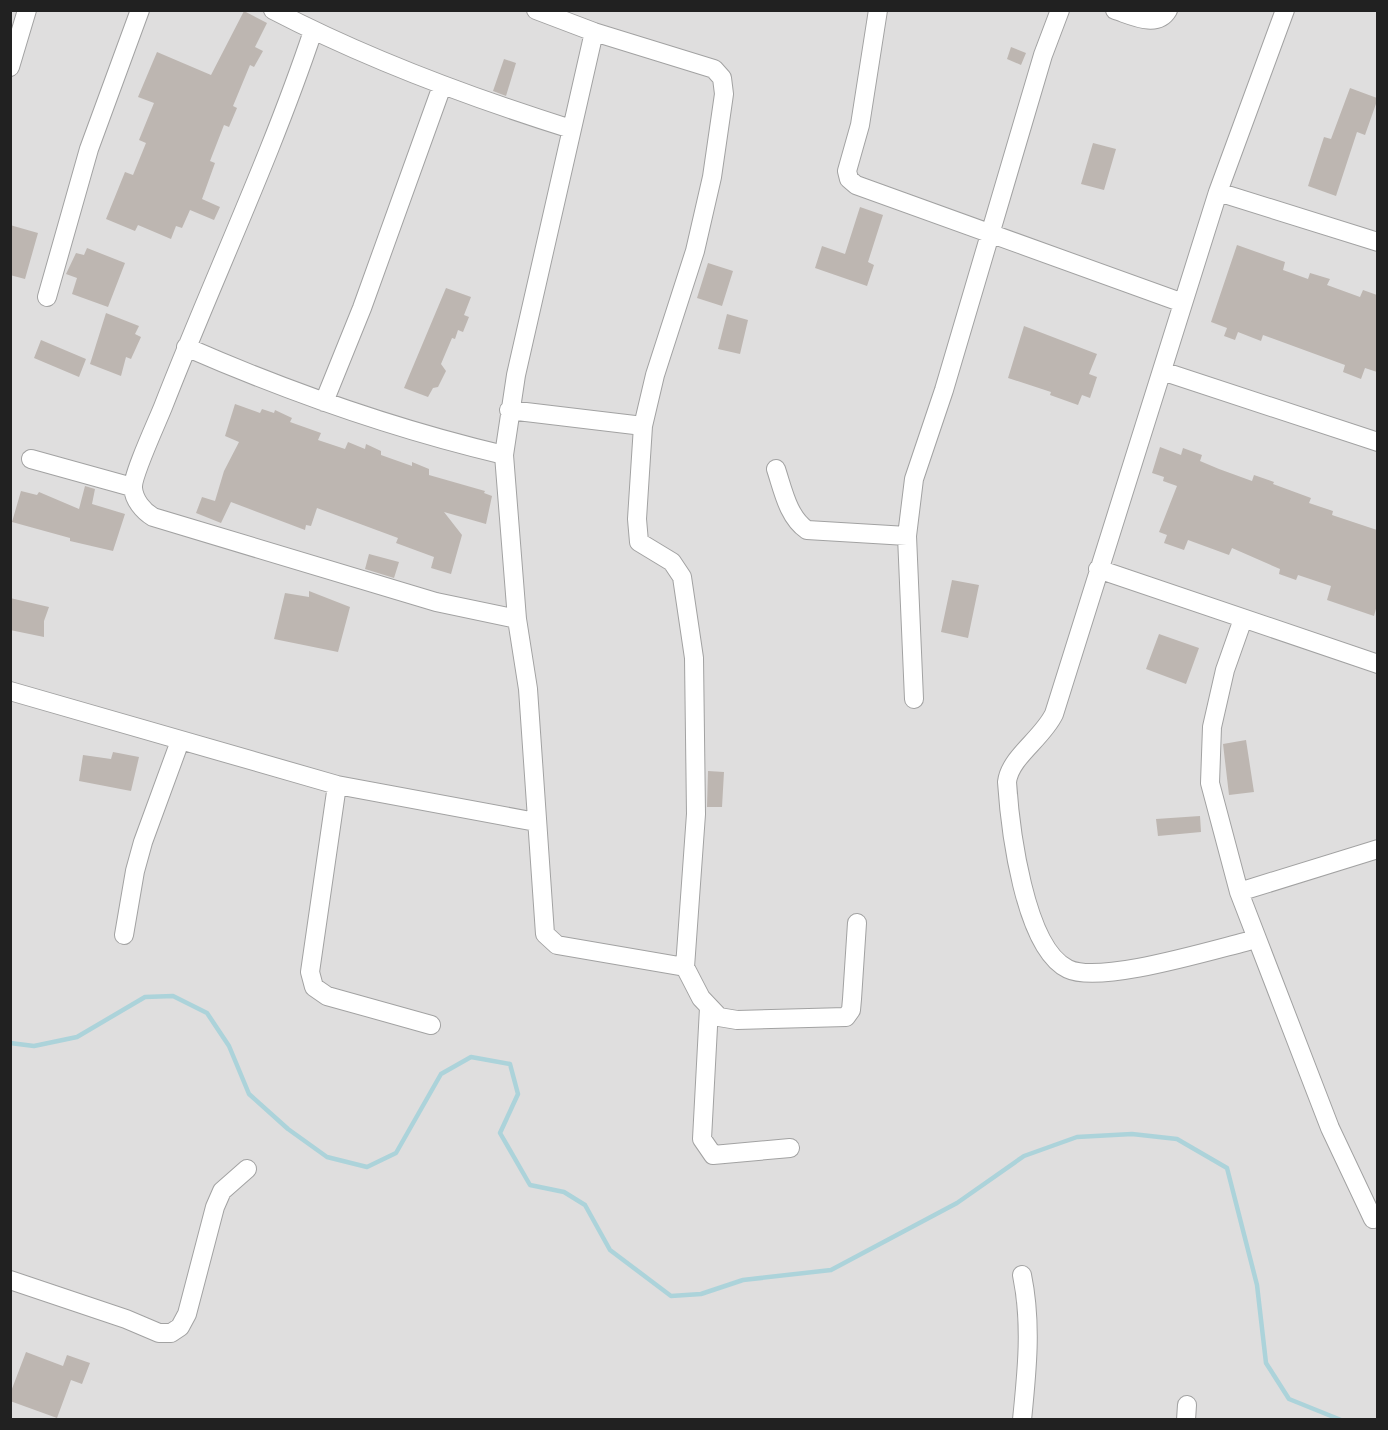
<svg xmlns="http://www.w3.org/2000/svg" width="1388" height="1430" font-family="'Sofia Sans Condensed',sans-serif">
<rect width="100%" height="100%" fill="#f0ede8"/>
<path fill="#dfdede" d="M11 11H1377V1419H11Z"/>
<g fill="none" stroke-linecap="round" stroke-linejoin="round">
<path stroke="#acd3da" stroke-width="4.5" d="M10 1043 34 1046 77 1037 145 997 173 996 207 1013 229 1046 249 1094 288 1129 327 1157 367 1167 396 1153 441 1074 471 1057 510 1064 518 1094 500 1133 530 1185 564 1192 585 1205 610 1250 671 1296 701 1294 743 1280 831 1270 957 1203 1024 1156 1077 1137 1132 1134 1177 1139 1227 1168 1257 1285 1266 1363 1289 1399 1341 1420"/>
</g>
<path fill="#bdb6b1" d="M244 11 267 23 255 47 263 51 254 67 250 65 233 106 237 108 229 127 224 125 210 161 215 163 202 199 220 207 214 220 190 210 182 228 176 226 171 239 138 225 135 231 106 219 125 172 133 175 146 143 139 140 154 103 138 97 157 52 211 75Z
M1011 47 1026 53 1021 65 1007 59Z
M504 59 516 63 506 96 493 91Z
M1350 88 1377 98V101L1365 135 1357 132 1336 196 1308 186 1324 137 1331 139Z
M1093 143 1116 149 1104 190 1081 184Z
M860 207 883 215 868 262 874 265 867 286 815 268 822 246 845 254Z
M10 225 38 233 25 279 10 275Z
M1237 245 1285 262 1283 270 1308 279 1310 273 1330 279 1327 285 1360 297 1363 290 1377 295V372L1365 368 1361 379 1343 372 1345 365 1263 335 1261 341 1238 332 1235 340 1224 336 1227 328 1211 322Z
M87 248 125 263 108 307 72 294 77 278 66 274 76 253 84 255Z
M708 263 733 271 722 306 697 298Z
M446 288 471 297 464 315 469 317 463 332 458 330 455 339 452 338 441 364 446 371 438 387 433 388 428 397 404 388Z
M106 313 139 326 135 334 141 337 131 359 126 357 121 376 90 364Z
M727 314 748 320 740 354 718 349Z
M1024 326 1097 354 1089 374 1097 377 1090 398 1082 395 1078 405 1050 395 1051 392 1008 378Z
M41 340 86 359 79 377 34 358Z
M235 404 260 413 262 409 274 413 275 410 292 418 290 422 321 433 318 440 345 449 348 442 365 449 366 444 381 451V455L412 466V462L429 469V475L485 491 484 493 492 496 486 524 444 512 462 535 451 574 431 568 434 557 396 543 398 538 317 508 311 526 306 525 305 530 231 502 221 523 196 513 202 497 215 501 224 471 239 442 225 436Z
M1160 447 1181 455 1183 448 1202 455 1200 461 1219 469 1252 481 1254 475 1274 482 1273 484 1311 498 1309 503 1333 511 1332 515 1377 530V605L1374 616 1327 600 1331 586 1298 575 1296 580 1279 574 1280 569 1232 548 1229 555 1188 540 1184 550 1164 543 1167 535 1159 532 1177 486 1163 481 1164 477 1152 473Z
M85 486 95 489 92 504 125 514 113 551 70 541V538L12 522 21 491 37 495 39 492 79 509Z
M369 554 399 562 394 578 365 569Z
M952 580 979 585 968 638 941 632Z
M309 591 350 607 338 652 274 639 285 593 309 597Z
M10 598 49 607 44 621V637L10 630Z
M1159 634 1199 648 1186 684 1146 669Z
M1246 740 1254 792 1229 795 1223 744Z
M113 752 139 757 131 791 79 781 83 755 111 759Z
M708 771 724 772 722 807H707Z
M1200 816 1201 832 1158 836 1156 819Z
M26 1352 63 1366 67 1355 90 1363 82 1384 71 1380 57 1418 10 1401V1394Z"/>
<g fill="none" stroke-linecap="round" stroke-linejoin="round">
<g stroke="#a2a2a2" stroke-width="20">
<path id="minor" d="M273 10C369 60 469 97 571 129
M536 10 594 32 714 69 722 78 724 94 712 177 695 251 655 375 643 426 637 519 639 542 672 562 682 577 694 658 696 814 685 967 701 998 719 1017 737 1020 846 1017 851 1010 852 999 857 923
M878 10 860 125 847 171 849 179 856 185 1183 303
M1115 10C1131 15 1157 29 1168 10
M313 31C270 159 212 281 163 407 157 422 132 476 133 488 134 500 143 511 153 517L436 602 517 619
M594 32 516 375 504 455 517 619 528 689 545 934 557 945 685 967
M10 67 27 10
M1218 192 1378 242
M47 297 89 149 140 10
M186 347C289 392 394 429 504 455
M1162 371 1378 442
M324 402 362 308 442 86
M509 410 643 426
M31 459 132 487
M776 469C783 490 788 517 807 530L907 536
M1098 569 1378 664
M1243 619 1225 670 1212 727 1210 783 1239 892 1330 1128 1373 1219
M10 691 337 785 536 822
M914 699 907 536 914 479 944 390 1043 55 1060 10
M337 785 310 972 314 987 327 996 431 1025
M1239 892 1378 849
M124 935 135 871 143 842 180 741
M1257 939C1218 948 1101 985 1068 969 1024 948 1010 827 1007 782 1010 757 1042 739 1054 714L1218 192 1285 10
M709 1008 702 1139 713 1155 790 1148
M10 1280 126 1319 159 1333H171L180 1327 187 1314 215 1207 222 1191 247 1169
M1022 1420C1027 1371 1032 1323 1022 1275
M1186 1420 1187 1405"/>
</g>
<use href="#minor" stroke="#fff" stroke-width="18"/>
</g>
<rect width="1388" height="1430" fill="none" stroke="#212121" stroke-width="24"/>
</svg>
